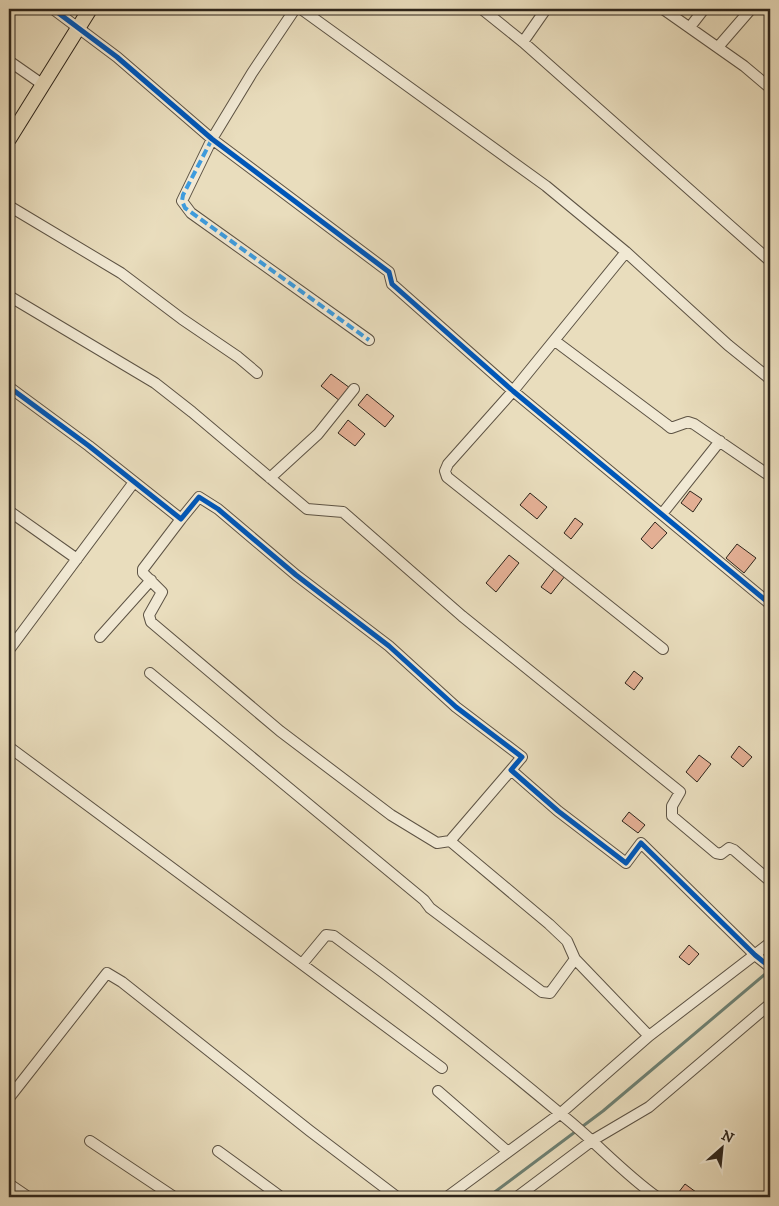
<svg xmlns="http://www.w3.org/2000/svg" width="779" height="1206" font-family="'IM FELL DW Pica',serif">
<rect width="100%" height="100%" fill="#e9ddbd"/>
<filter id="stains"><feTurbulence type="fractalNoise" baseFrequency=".004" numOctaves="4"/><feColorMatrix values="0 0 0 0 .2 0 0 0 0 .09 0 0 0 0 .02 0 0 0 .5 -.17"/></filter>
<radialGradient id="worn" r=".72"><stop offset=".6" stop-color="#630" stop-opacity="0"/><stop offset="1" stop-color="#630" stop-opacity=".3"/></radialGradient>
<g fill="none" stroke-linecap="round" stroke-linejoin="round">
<path stroke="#6e8072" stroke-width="3" d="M488 1197 603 1111 770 970"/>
</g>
<path fill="#e3af94" stroke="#2e251b" d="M331 374 350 388 340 401 321 386Z
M367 394 394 416 385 427 358 405Z
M348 420 365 434 355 446 338 433Z
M690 491 702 499 693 512 681 503Z
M530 493 547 507 537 519 520 505Z
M575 518 583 524 571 539 564 533Z
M655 522 667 533 652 549 641 539Z
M737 544 756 558 744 573 726 558Z
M509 555 519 563 496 592 486 583Z
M555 568 565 576 551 594 541 587Z
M634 671 643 678 634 690 625 683Z
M739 746 752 757 743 767 731 757Z
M699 755 711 764 697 782 686 772Z
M629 812 645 825 638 833 622 821Z
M689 945 699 954 689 965 679 957Z
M685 1184 700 1195 698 1197H675Z"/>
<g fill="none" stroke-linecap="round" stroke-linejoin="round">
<g stroke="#5d5344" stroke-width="12">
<path id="minor" d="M53 9 117 57 212 139 389 272 392 284 513 391 770 604
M295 9 252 73 212 139 182 201 191 213 369 340
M301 9 546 186 626 252 728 345 770 379
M482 9 523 42 546 9
M663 9 744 66 770 88
M690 27 704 9
M523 42 770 261
M718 47 751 9
M9 61 42 84
M9 206 121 273 182 319 238 357 257 373
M626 252 513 391 448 464 445 471 447 477 663 649
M9 296 155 383 192 412 307 509 343 512 462 616 680 792 672 806V816L716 853 721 854 729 848 734 850 770 881
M555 341 666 424 671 428 688 422 694 424 770 476
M9 387 89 446 181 519 199 497 218 509 296 575 389 646 456 707 522 757 511 770 558 811 626 863 641 843 755 955 770 967
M270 478 318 434 354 389
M9 511 77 559
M662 514 720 441
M181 519 143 569V573L162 592 149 615 151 622 280 731 391 815 437 843 450 841
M100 637 151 580
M9 650 134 482
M150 673 424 900 430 908 542 992 550 993 575 959
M9 747 442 1068
M511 770 450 841 549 924 567 941 575 959 649 1036
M302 964 326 935 334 936C412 993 488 1053 562 1115 595 1141 623 1173 657 1197
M438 1091 508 1152
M9 1098 107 973 122 982 310 1131 397 1197
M90 1141 174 1197
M218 1151 281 1197
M9 1184 28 1197
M447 1197 561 1113 649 1036 770 943
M517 1197 593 1140 649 1107 770 1004"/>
</g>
<g stroke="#2e251b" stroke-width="16">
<path id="major" d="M9 139 90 9"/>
</g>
<use href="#minor" stroke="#f1e9d4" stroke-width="10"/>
<use href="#major" stroke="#e9ddbd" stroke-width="14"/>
<path stroke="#3d9cdf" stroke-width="4" stroke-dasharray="8 4" stroke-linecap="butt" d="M212 139 183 195 182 201 185 208 369 340"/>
<g stroke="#f1e9d4" stroke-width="8">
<path id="cycleway" d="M53 9 117 57 212 139 389 272 392 284 513 391 770 604
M9 387 89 446 181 519 199 497 218 509 296 575 389 646 456 707 522 757 511 770 558 811 626 863 641 843 755 955 770 967"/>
</g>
<use href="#cycleway" stroke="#0057b8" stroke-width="5"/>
</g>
<rect width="779" height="1206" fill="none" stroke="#e9ddbd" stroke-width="30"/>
<rect x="10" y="10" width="759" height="1186" fill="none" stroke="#2e251b" stroke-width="2.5"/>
<rect x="15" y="15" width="749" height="1176" fill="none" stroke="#2e251b"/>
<g transform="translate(722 1148) rotate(27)" stroke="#f1e9d4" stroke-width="4" paint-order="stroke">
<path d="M0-4L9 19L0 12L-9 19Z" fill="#2e251b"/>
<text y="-8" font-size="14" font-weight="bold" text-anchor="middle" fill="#2e251b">N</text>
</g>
<rect width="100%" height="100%" filter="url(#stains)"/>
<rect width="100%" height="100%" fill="url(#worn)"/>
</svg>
